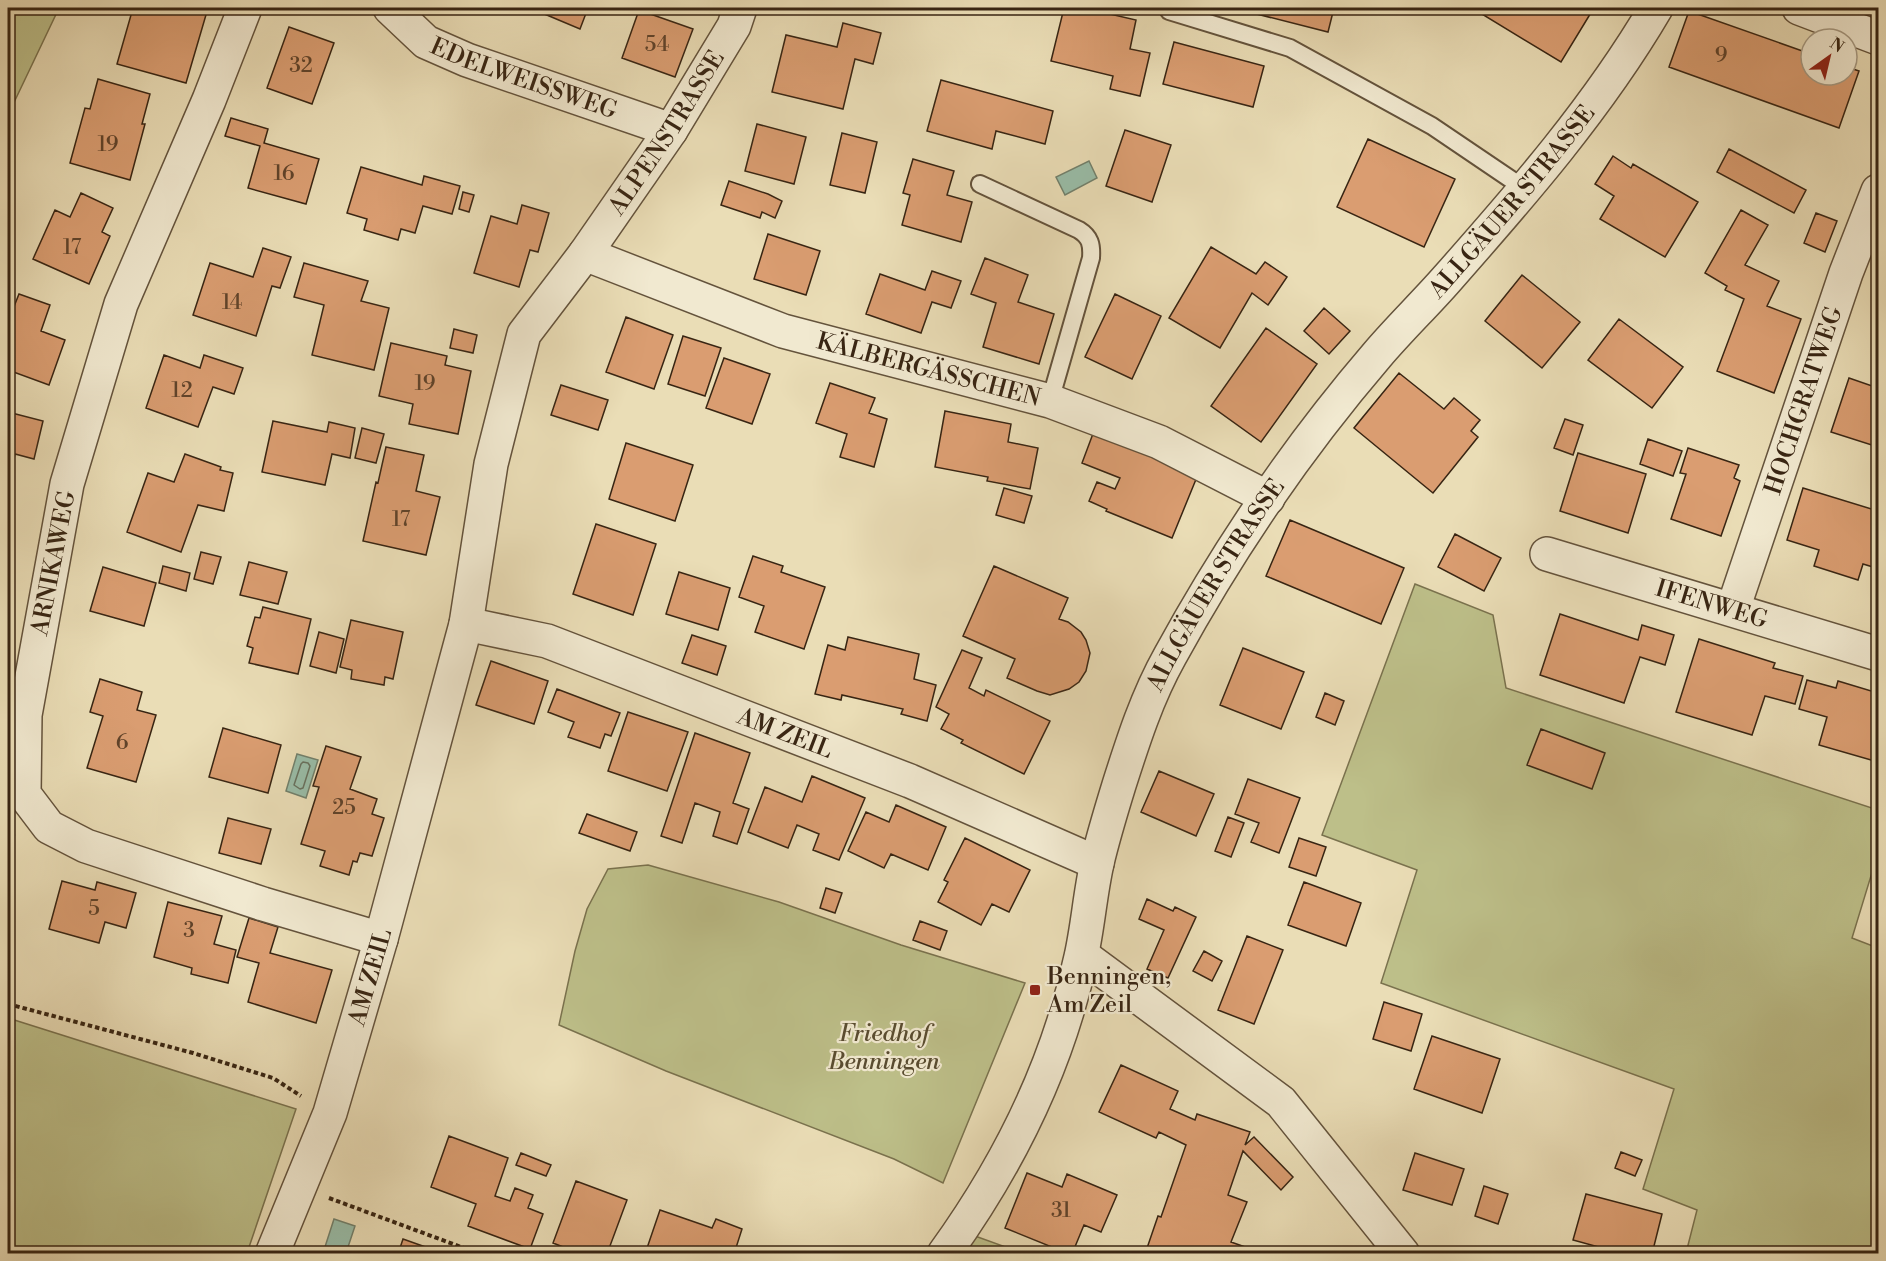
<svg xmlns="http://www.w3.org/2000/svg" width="1886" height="1261" font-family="'Libre Bodoni',serif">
<rect width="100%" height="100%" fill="#eaddb6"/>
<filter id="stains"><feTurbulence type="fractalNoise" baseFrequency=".00333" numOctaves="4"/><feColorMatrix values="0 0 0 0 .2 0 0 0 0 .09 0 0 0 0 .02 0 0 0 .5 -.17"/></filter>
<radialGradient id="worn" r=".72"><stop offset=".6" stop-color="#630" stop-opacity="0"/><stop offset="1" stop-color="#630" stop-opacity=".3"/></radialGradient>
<path fill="#bdbf89" stroke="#7a724e" stroke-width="1.5" d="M8 8H59L8 115Z
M1415 584 1493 615 1506 688 1878 810V853L1852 938 1878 948V1253H1686L1697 1210 1643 1189 1674 1089 1381 983 1417 870 1322 835Z
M648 865 779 902 901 945 1025 983 943 1183 894 1159 666 1071 559 1025 575 951 587 909 608 869Z
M8 1018 296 1109 247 1253H8Z
M975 1236 1022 1253 963 1254Z"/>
<path fill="#99bda8" stroke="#72806c" stroke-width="1.5" d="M1089 161 1097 178 1065 195 1056 177Z
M297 754 318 760 306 798 286 791Z
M334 1219 355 1226 346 1253H323Z"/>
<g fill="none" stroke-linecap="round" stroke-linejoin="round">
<path stroke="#68715e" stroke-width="1.5" d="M303 762 308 763 310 766 303 788 300 789 294 785 301 764Z"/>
</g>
<path fill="#da9d71" stroke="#382513" stroke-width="1.5" d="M133 8H208L186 83 117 64Z
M536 8H588L580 29 535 10Z
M1064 8H1084L1136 20 1130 49 1150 53 1140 96 1110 89 1113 76 1051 61Z
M1233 8H1334L1328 32Z
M1472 8H1589L1592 11 1561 62Z
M639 10 693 29 675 77 622 58Z
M1689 11 1811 54V75H1847V67L1859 71 1839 128 1669 67Z
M843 23 881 33 873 64 855 59 843 109 772 92 786 35 837 47Z
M289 27 334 43 312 104 267 88Z
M1174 42 1264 66 1253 107 1163 84Z
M98 79 150 94 142 124H145L130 180 70 163 85 108 90 109Z
M941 80 1053 111 1045 144 996 131 992 149 927 131Z
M231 118 268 129 264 143 319 159 306 204 248 188 260 146 225 136Z
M757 124 806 137 794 184 745 171Z
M1125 130 1171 145 1152 202 1106 186Z
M842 133 877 142 865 193 830 185Z
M1368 139 1455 179 1424 247 1337 207Z
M1729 149 1806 190 1794 213 1717 172Z
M1613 156 1631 168 1633 164 1698 202 1665 257 1600 219 1614 196 1595 184Z
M913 159 954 171 947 195 972 202 961 242 902 225 910 195 903 193Z
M361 167 422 185 424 176 460 186 452 214 423 206 415 233 401 229 398 240 364 230 367 219 347 213Z
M729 181 768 194 782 201 775 218 762 212 760 218 721 205Z
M463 192 474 195 469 212 459 209Z
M81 193 113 208 102 232 110 236 89 284 33 259 55 210 70 217Z
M522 205 549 213 538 252 530 250 519 287 474 273 491 216 517 224Z
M1741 210 1768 225 1745 265 1779 281 1767 306 1801 319 1774 393 1717 371 1744 299 1725 290 1727 286 1705 273Z
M1816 213 1837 221 1825 252 1804 243Z
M768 234 820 251 806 295 754 279Z
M1211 247 1256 274 1265 262 1287 277 1268 305 1252 293 1220 348 1169 318Z
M263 248 291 257 280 288 272 286 256 336 193 315 210 263 253 277Z
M985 258 1028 275 1018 302 1054 314 1039 364 983 347 996 303 971 294Z
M304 263 368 281 361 301 389 308 374 370 312 355 324 305 294 297Z
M932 271 961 281 951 308 932 302 921 333 866 314 880 274 925 290Z
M1522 275 1580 322 1542 368 1485 321Z
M19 294 50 305 41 331 65 340 49 385 8 370V319H9Z
M1115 294 1161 316 1132 379 1085 357Z
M1324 308 1350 331 1329 354 1304 331Z
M626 317 673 335 654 389 606 372Z
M1619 319 1683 367 1652 408 1588 360Z
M1266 328 1317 364 1261 442 1211 406Z
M454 329 477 335 473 353 450 348Z
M683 336 721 348 705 396 668 384Z
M391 343 447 356 445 365 471 371 458 434 409 424 413 404 379 396Z
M164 355 200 368 204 355 243 368 234 394 213 387 198 427 146 408Z
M724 358 770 374 752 424 706 408Z
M1399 373 1444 409 1454 398 1480 420 1471 431 1478 437 1433 493 1354 428Z
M1849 378 1878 388V447L1831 432Z
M830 383 875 398 869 413 887 419 874 467 840 457 847 434 816 423Z
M561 385 608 400 598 430 551 415Z
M945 411 1011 424 1008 442 1038 448 1030 489 987 481 988 477 935 467Z
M8 412 43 421 34 459 15 454 9 480Z
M1565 419 1583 425 1573 455 1554 448Z
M273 421 327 432 329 422 355 428 350 458 332 454 325 485 262 472Z
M362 428 384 434 376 463 355 458Z
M1094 431 1199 472 1172 538 1106 511 1107 509 1089 501 1097 482 1115 489 1120 478 1082 463Z
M1648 439 1682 451 1673 476 1640 464Z
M626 443 693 465 675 521 609 499Z
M386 447 424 455 416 491 440 497 426 555 363 541 376 482 378 483Z
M1688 448 1739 465 1734 478 1740 481 1721 536 1671 519 1686 474 1680 473Z
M1578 453 1646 474 1628 533 1560 511Z
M185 454 221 467 220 470 233 473 224 511 198 505 181 552 127 532 148 473 174 482Z
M1004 488 1032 496 1024 523 996 515Z
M1803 488 1878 511V549L1873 567 1863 564 1858 580 1814 566 1819 550 1787 540Z
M1290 520 1404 568 1381 624 1266 576Z
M596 524 656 544 633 615 573 594Z
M1455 534 1501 558 1484 591 1438 567Z
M201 552 221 557 213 584 194 579Z
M753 556 783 566 781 572 825 587 804 649 755 632 764 606 739 597Z
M249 562 287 572 278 604 240 595Z
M163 566 190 573 186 591 159 583Z
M994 566 1068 598 1059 619 1068 622 1081 632 1086 640 1090 653 1086 671 1079 682 1069 689 1050 695 1037 691 1007 678 1015 659 963 636Z
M103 567 156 583 144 626 90 611Z
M679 572 730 588 718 630 666 614Z
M263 607 311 619 298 674 249 663 253 648 247 646 255 617 260 618Z
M1560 614 1638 640 1642 625 1674 635 1665 665 1640 657 1624 703 1540 675Z
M351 620 403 632 393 679 385 677 384 685 351 679 352 670 340 667Z
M319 632 344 639 336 673 310 666Z
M692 635 726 646 717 675 682 663Z
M848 637 919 654 914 679 936 685 927 721 901 714 903 709 842 695 841 700 815 694 828 645 845 650Z
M1699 639 1775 663 1773 668 1803 676 1795 704 1765 696 1752 735 1676 712Z
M1243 648 1304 672 1281 729 1220 705Z
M962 650 982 658 969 688 984 696 986 690 1050 721 1024 774 961 743 963 740 941 729 949 714 936 707Z
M491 661 548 681 534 724 476 705Z
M100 679 142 692 137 710 156 715 136 782 87 768 103 716 90 712Z
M1807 680 1836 688 1838 681 1878 693V762L1819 745 1827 717 1799 709Z
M557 689 620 713 611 736 605 734 600 748 568 737 574 722 548 712Z
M1325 693 1344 701 1335 725 1316 717Z
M628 712 688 732 667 791 608 771Z
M223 728 281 745 268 793 209 777Z
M1541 729 1605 753 1592 789 1527 765Z
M695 733 750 753 733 803 749 809 737 844 713 836 720 812 695 803 682 843 661 836Z
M326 746 361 757 350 789 377 799 372 814 384 818 372 856 360 853 357 862 353 861 349 875 320 866 325 851 301 844 319 787 313 786Z
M1159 771 1214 794 1196 836 1141 812Z
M812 776 865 798 839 860 813 850 819 834 797 825 788 848 748 832 765 787 802 802Z
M1248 779 1300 798 1279 853 1251 842 1259 823 1235 814Z
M896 805 946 827 928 870 891 854 884 868 848 851 866 812 889 822Z
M587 814 637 832 630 851 579 833Z
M1228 817 1244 823 1231 857 1215 851Z
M228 818 271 829 261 864 219 853Z
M965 838 1030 870 1009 912 992 904 981 925 938 902 948 882 944 880Z
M1299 838 1326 847 1316 876 1289 867Z
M62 881 95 890 97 882 136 893 126 928 105 922 99 943 49 929Z
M1304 882 1361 903 1346 946 1288 925Z
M826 888 842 893 835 913 820 908Z
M1147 899 1173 911 1175 907 1196 917 1168 978 1147 969 1164 930 1139 919Z
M168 902 222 916 214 944 236 950 228 983 191 974 192 968 154 957Z
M249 918 278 927 270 953 332 970 316 1023 248 1002 259 963 237 957Z
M920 921 947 931 940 950 913 940Z
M1247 936 1283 950 1254 1024 1218 1010Z
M1204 951 1222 961 1212 981 1193 971Z
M1384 1002 1422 1014 1411 1051 1373 1039Z
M1432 1036 1500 1059 1482 1113 1414 1089Z
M1121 1065 1178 1091 1170 1109 1195 1120 1197 1114 1250 1132 1245 1145 1254 1137 1293 1177 1281 1190 1243 1151 1228 1195 1247 1202 1231 1242 1265 1254H1145L1158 1216 1161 1217 1186 1145 1159 1132 1156 1138 1099 1112Z
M449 1136 508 1158 495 1196 510 1201 515 1188 533 1195 528 1208 543 1214 530 1249 468 1226 476 1204 431 1187Z
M1621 1152 1642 1160 1635 1176 1615 1168Z
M521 1153 551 1165 546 1176 516 1165Z
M1415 1153 1464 1169 1452 1205 1403 1190Z
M1027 1173 1062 1187 1067 1174 1117 1195 1101 1232 1084 1225 1072 1254H1069L1005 1228Z
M576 1181 627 1200 607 1254H581L553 1243Z
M1484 1186 1508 1194 1498 1224 1475 1216Z
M1586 1194 1662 1214 1652 1254H1624L1573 1240Z
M660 1210 712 1228 716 1219 742 1229 734 1254H645Z
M403 1239 434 1250 433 1254H398Z"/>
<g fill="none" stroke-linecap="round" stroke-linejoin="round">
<g stroke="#64533c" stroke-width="20">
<path id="lane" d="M1169 11 1290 48 1432 126 1525 189
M980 184 1079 230C1090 237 1092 244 1091 258L1050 401"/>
</g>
<g stroke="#64533c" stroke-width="36">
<g id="street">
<path d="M245 8 209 100 121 304 67 484 25 715 24 794 49 827 86 846 263 904 381 939"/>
<path id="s1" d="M390 8 426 42 467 60 671 130"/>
<path d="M1799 8 1878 38"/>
<path id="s2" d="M585 254 783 331 1050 401 1159 442 1268 498"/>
<path id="s3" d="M1547 554 1878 654"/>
<path id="s4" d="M1733 609 1846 273 1878 191"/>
<path id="s5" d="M466 624 547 641 910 781 1097 863"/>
<path d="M1082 955 1281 1102 1403 1254"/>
<path id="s6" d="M272 1254 330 1113 381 939 466 624 491 464 524 334 585 254 671 130 734 26 740 8"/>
<path id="s7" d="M944 1254C1009 1164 1058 1065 1081 957 1088 926 1090 894 1097 863 1103 837 1111 811 1119 785 1133 741 1147 697 1170 656 1228 550 1298 447 1377 355 1399 329 1424 305 1446 280 1522 194 1598 107 1656 8"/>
</g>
</g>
<path stroke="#382513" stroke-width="4" stroke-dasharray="4.5 3" stroke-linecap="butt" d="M8 853 14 832
M8 1004 193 1053 273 1078 301 1096
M329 1198 480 1254"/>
<use href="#lane" stroke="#f1e9d0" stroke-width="16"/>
<use href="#street" stroke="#f1e9d0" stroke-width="33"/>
</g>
<rect fill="#8f2418" stroke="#f1e9d0" stroke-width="2" x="1029" y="984" width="12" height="12" rx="3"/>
<g text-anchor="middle" stroke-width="4.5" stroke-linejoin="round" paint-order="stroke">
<g font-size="21" fill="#60432a">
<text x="657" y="51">54</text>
<text x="1721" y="62">9</text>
<text x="301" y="72">32</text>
<text x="108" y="151">19</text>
<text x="284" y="180">16</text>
<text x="72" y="254">17</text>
<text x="232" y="309">14</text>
<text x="425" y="390">19</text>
<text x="182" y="397">12</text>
<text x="401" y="526">17</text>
<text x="122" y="749">6</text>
<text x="344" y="814">25</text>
<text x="94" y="915">5</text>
<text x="189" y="937">3</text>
<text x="1061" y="1217">31</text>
</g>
<g font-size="24" fill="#382513" stroke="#f1e9d0">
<text dy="8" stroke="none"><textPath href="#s1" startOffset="154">EDELWEISSWEG</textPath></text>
<text dy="8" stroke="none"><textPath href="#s6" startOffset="1203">ALPENSTRASSE</textPath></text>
<text dy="8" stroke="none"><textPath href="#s7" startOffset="1215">ALLGÄUER STRASSE</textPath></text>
<text dy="8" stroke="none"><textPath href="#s2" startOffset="363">KÄLBERGÄSSCHEN</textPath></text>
<text dy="8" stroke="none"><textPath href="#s4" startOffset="220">HOCHGRATWEG</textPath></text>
<text transform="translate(53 563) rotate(-79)" y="8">ARNIKAWEG</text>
<text dy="8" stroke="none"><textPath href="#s7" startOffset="729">ALLGÄUER STRASSE</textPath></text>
<text dy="8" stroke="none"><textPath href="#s3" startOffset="172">IFENWEG</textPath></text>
<text dy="8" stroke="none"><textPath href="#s5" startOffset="338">AM ZEIL</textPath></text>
<text dy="8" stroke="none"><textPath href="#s6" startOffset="294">AM ZEIL</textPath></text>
</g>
<g font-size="24" fill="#382513" stroke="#f1e9d0" text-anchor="start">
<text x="1047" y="984">Benningen,<tspan x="1047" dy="28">Am Zeil</tspan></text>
</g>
<g font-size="24" font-style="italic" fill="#594c30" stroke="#f1e9d0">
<text x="884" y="1041">Friedhof<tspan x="884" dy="28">Benningen</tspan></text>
</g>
</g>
<rect width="1886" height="1261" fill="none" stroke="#eaddb6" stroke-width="30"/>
<rect x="9" y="9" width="1868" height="1243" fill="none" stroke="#382513" stroke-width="3"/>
<rect x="15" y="15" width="1856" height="1231" fill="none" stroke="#382513" stroke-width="1.5"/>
<g transform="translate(1829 57) rotate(34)"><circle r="28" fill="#f1e9d0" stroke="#a79b84" stroke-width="1.5"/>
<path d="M0-4.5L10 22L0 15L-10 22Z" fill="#8f2418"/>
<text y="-9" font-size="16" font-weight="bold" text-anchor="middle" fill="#382513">N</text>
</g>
<rect width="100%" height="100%" filter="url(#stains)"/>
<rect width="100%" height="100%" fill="url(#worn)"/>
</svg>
